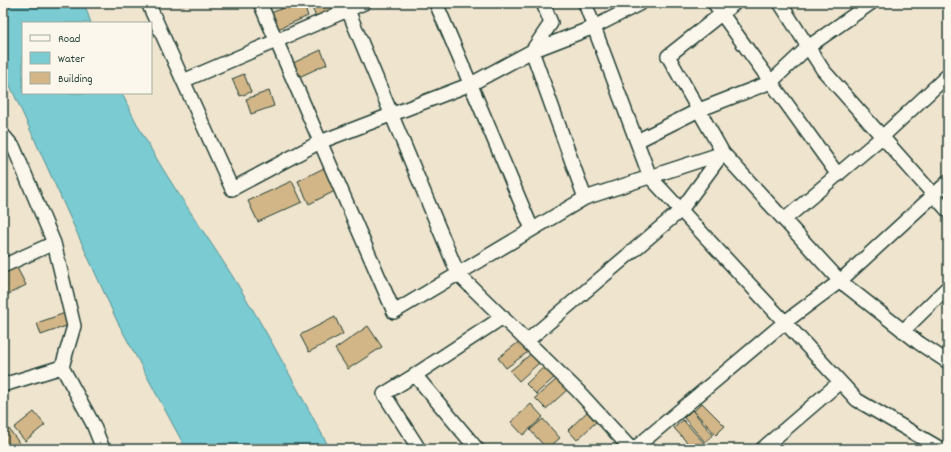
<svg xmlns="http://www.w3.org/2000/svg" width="951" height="452" font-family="Dekko,sans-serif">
<rect width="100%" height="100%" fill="#efe4ce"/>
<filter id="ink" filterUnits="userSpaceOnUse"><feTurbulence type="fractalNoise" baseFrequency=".025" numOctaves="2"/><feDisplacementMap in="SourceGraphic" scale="8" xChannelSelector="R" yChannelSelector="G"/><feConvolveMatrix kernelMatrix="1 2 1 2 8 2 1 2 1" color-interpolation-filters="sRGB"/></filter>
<g filter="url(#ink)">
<path fill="#7acbd2" stroke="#569293" d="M3 3H84L91 23H23V93H122C151 158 195 217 233 277 268 333 299 392 330 449H186L117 321 3 70Z"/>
<path fill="#d2b687" stroke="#1f3d34" d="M295 3H303L308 16 278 29 271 13Z
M310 3H345V5L316 17Z
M321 50 327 64 299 77 293 63Z
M244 74 251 92 240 96 232 79Z
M269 91 274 106 251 114 246 99Z
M324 168 335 191 309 204 298 181Z
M292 181 302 202 258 222 248 201Z
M16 266 26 285 7 295 3 288V273Z
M68 312 72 324 41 335 37 323Z
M335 317 343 334 309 352 300 335Z
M368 326 382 347 348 369 335 349Z
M520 341 528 352 506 368 498 358Z
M532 353 540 362 519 381 510 371Z
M546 365 556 376 536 394 526 384Z
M557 379 567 390 546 409 535 398Z
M702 403 725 426 716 435 694 411Z
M531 404 543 417 523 435 511 422Z
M692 410 713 435 705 442 684 418Z
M34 412 45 425 25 441 14 428Z
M587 412 596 422 577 440 568 430Z
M543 419 560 438 547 449 530 430Z
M683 420 704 443 698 449H693L674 428Z
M6 425 20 444 13 449H3V427Z"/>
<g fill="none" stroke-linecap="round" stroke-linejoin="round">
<g stroke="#1f3d34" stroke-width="16">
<path id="minor" d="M148 3 232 189 320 142 471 84 532 51 594 27 641 3
M260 3 394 312 585 198 532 51 551 23 543 3
M345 3 458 274 578 391 631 449
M436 3 532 229
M585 3 650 177 857 400 941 449
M714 3 838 175
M735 3 668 56 723 153 840 281 919 343 948 362
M780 3 823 70 948 211
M183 81 364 3
M3 135 14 148 54 243 74 326 62 367 3 385
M637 141 699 110 771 82 808 47 871 3
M585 198 723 153
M784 220 882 137 948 75
M3 266 54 243
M903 331 948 287
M527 341 681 210 723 153
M62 367 93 424 103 449
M415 375 384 394 419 449
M477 449 415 375 503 317
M634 449 785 322 840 281 948 182
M762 449 840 382"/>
</g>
<use href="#minor" stroke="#fbf7ec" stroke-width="13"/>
</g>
</g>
<rect width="951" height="452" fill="none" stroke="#fbf7ec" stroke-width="16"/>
<rect x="8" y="8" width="935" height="436" fill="none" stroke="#1f3d34" stroke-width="1.5" filter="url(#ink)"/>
<rect x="22" y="22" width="130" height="72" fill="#fbf7ec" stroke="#a3ada2"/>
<rect x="30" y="35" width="20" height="6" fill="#fbf7ec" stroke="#a3ada2"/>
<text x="58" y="42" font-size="12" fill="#1f3d34">Road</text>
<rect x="30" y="52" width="20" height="12" fill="#7acbd2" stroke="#a3ada2"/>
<text x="58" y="62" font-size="12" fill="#1f3d34">Water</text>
<rect x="30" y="72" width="20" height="12" fill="#d2b687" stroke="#a3ada2"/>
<text x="58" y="82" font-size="12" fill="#1f3d34">Building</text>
</svg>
